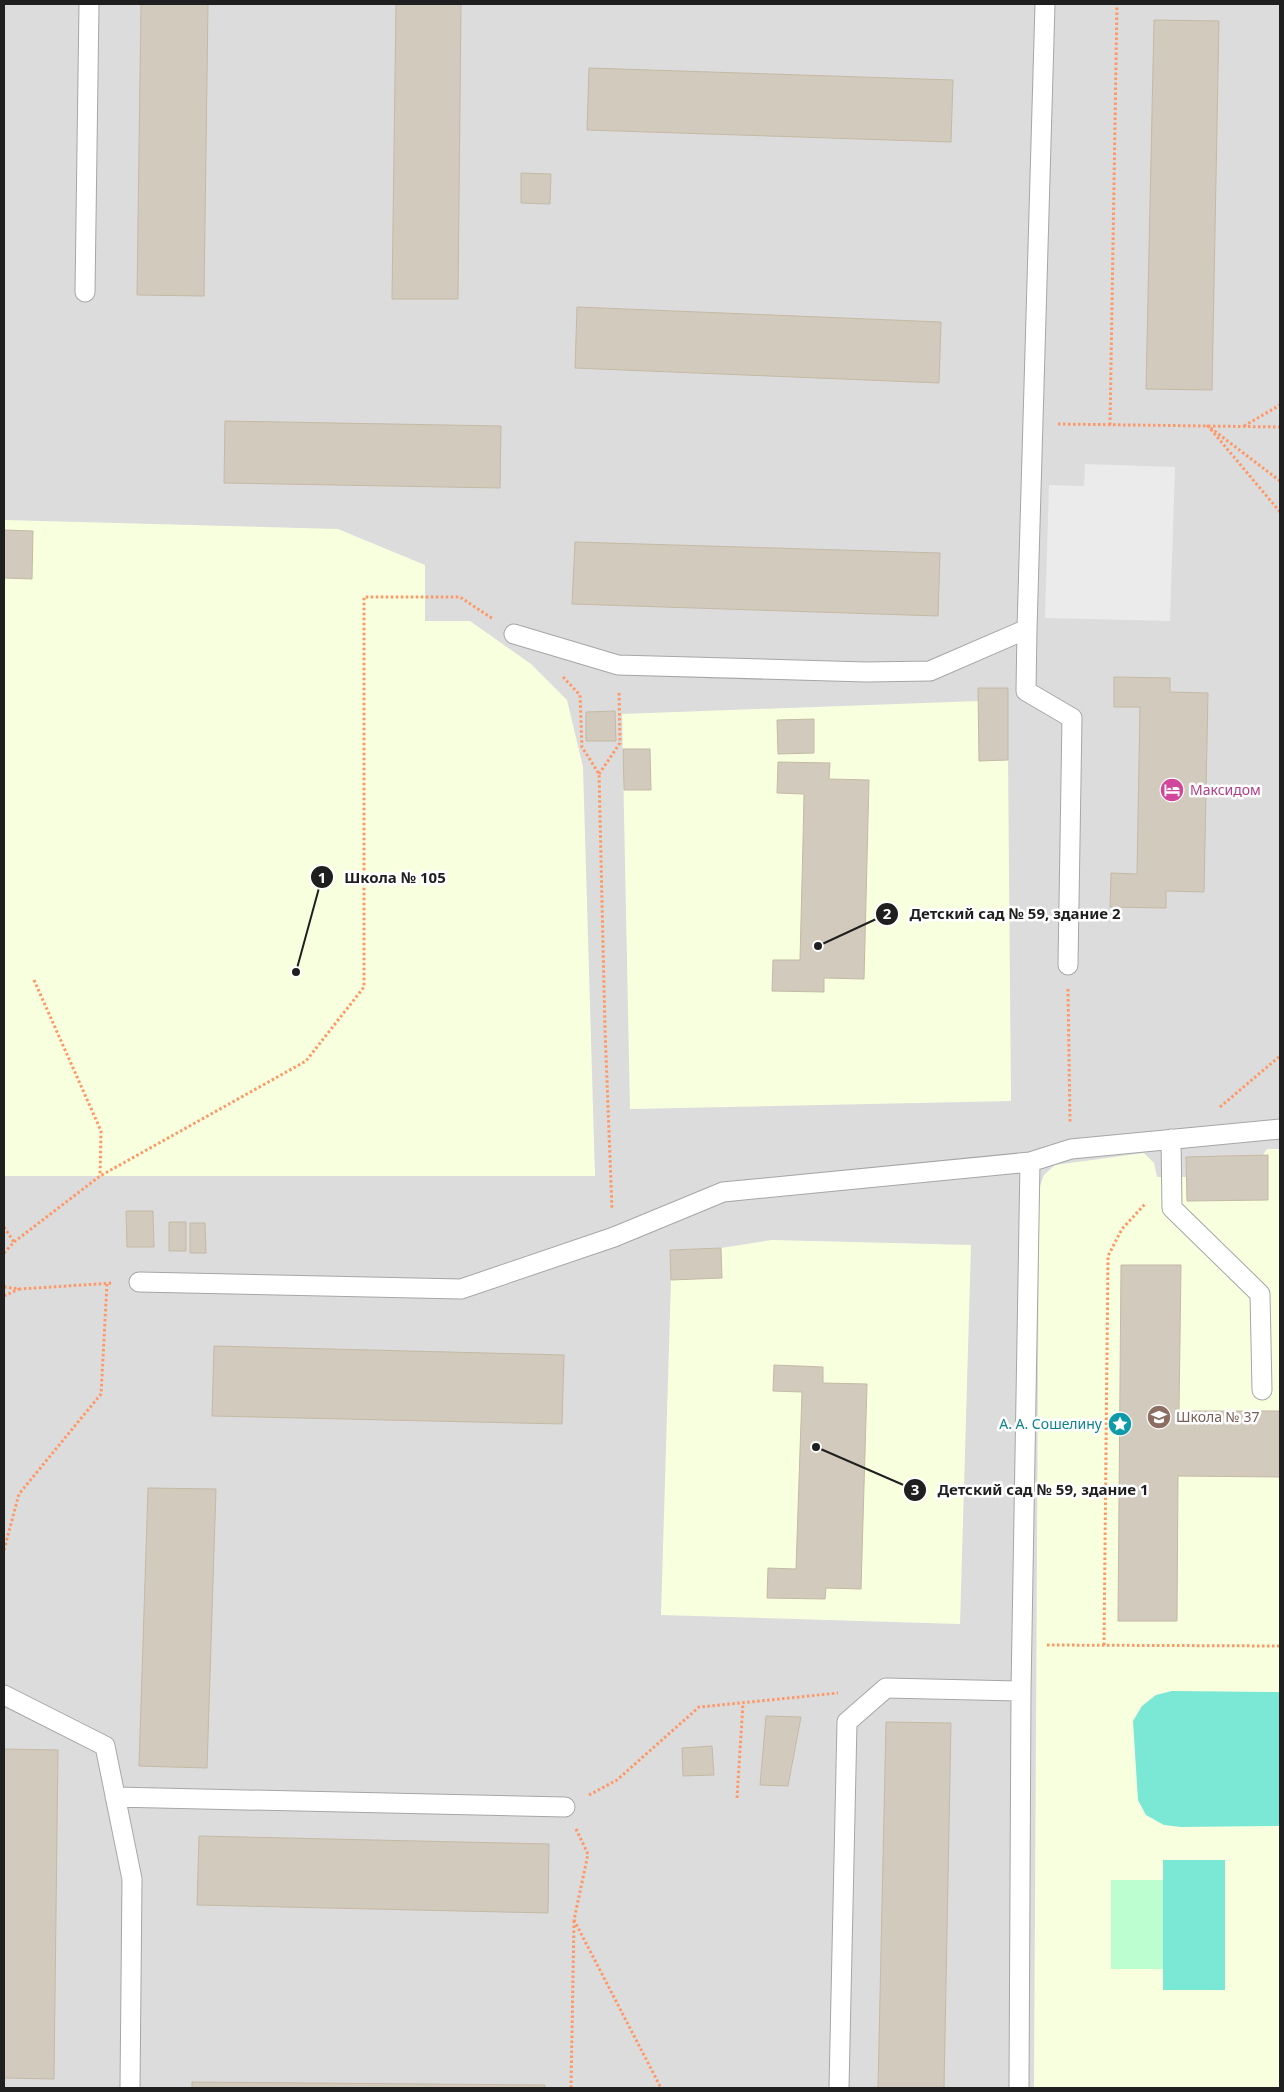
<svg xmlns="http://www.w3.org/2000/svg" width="1284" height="2092" font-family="'Noto Sans',sans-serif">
<rect width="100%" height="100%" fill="#f1efe4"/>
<path fill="#dddcdc" d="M4 4H1280V2088H4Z"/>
<path fill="#f8ffdf" d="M4 520 338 529 425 565V621H470L531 664 567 700 583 767 595 1176H4Z
M978 701 979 760H1008L1011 1101 630 1109 622 714Z
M1267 1149H1280V2088H1034L1039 1189 1044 1175 1055 1165 1144 1153 1154 1163 1157 1177H1186V1157L1262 1156Z
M772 1240 971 1245 960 1624 661 1615 671 1280 670 1250 721 1248Z"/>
<path fill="#bdfed1" d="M1111 1880H1163V1969H1111Z"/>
<path fill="#7be7d5" d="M1172 1691 1280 1692V1826L1181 1827 1164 1825 1146 1815 1138 1800 1133 1721 1142 1706 1156 1695Z
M1163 1860H1225V1990H1163Z"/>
<path fill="#ebebeb" d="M1085 464 1175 467 1170 621 1045 618 1049 485 1084 486Z"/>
<path fill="#d1cabd" stroke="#c4b9a5" d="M141 4H208L204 296 137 295Z
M396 4H461L458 299H392Z
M1154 20 1219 21 1212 390 1146 389Z
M589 68 953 80 951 142 587 130Z
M521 173 551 174 550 204 521 203Z
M577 307 941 322 939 383 575 368Z
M225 421 501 426 500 488 224 483Z
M4 530 33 531 32 579 4 578Z
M575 542 940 553 938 616 572 604Z
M1114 677 1170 678V692L1208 693 1204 892 1166 891V908L1110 907 1111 873 1137 874 1140 707H1114Z
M978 688H1008V760L979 761Z
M615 711 616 741H586V712Z
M814 719V753L778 754 777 720Z
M623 749H650L651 790H624Z
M778 762 830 763 829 779 869 780 864 979 824 978V992L772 991 773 960H800L803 841 804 794 777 793Z
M1268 1155V1200L1187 1201 1186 1157Z
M126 1211H153L154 1247H127Z
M169 1222H186V1251H169Z
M190 1223H205L206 1253H190Z
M721 1248 722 1278 671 1280 670 1250Z
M1121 1265H1181L1179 1411H1280V1477L1178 1476 1177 1621H1118Z
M214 1346 564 1355 562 1424 212 1416Z
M774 1365 823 1367V1383L867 1384 861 1589 826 1588 825 1599 767 1598 768 1568 796 1569 802 1392 773 1391Z
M148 1488 216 1489 207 1768 139 1766Z
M766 1716 801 1717 788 1786 760 1785Z
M886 1722 951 1723 944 2088H878Z
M712 1746 714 1775 683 1776 682 1748Z
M4 1749 58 1750 54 2079 4 2078Z
M199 1836 549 1844 548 1913 197 1905Z
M192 2082 545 2085V2088H192Z"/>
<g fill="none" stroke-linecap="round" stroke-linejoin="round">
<g stroke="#a6a6a6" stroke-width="21">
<path id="service" d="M85 292 89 4
M1027 629 1026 691 1072 718 1068 965
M514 634 618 665 866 672 930 671 1027 629 1045 4
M1171 1139 1172 1208 1260 1294 1262 1390
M139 1282 461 1289 614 1237 723 1192 1030 1162 1071 1149 1280 1129
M4 1695 105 1746 132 1879 130 2088
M115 1797 565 1807
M839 2088 847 1722 886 1688 1021 1691
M1019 2088 1021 1691 1030 1162"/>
</g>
<path stroke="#ff9867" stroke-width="3" stroke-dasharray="2.5 2.5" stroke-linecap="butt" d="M1058 424 1280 427
M1110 425 1117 4
M1244 426 1280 405
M1280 481 1208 426 1280 512
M563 677 580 695 582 747 599 774 605 1029 612 1209
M599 774 620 743 619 691
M34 980 101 1131 100 1176
M1068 989 1070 1123
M1220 1107 1280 1056
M4 1227 14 1242
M4 1253 14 1242 100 1176 306 1061 364 987V597H460L493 619
M4 1287 20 1289 113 1283
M4 1296 19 1289
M4 1550 19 1494 101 1394 107 1284
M1047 1645 1280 1646
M1104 1645 1108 1256 1122 1229 1145 1204
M589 1795 617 1780 699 1707 838 1693
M737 1798 743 1703
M576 1829 588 1854 574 1920 661 2088
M571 2088 574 1921"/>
<use href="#service" stroke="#fff" stroke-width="19"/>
</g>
<defs>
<g id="hotel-disc" transform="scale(1.25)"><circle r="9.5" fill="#d1479c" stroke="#fff"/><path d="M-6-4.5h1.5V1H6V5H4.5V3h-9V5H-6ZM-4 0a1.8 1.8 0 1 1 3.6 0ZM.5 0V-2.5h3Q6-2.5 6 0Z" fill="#fff"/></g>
<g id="school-disc" transform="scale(1.25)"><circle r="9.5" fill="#8d6e63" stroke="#fff"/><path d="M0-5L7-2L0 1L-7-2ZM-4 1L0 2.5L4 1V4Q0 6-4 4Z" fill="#fff"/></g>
<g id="sight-disc" transform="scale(1.25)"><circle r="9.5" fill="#0f9aa8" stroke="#fff"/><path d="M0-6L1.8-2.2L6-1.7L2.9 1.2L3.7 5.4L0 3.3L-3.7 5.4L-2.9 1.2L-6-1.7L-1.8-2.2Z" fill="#fff"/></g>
</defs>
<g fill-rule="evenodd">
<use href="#hotel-disc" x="1172" y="790"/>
<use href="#school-disc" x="1159" y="1417"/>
<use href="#sight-disc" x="1120" y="1424"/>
</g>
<g text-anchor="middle" stroke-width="5" stroke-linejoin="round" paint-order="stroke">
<g font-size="14" fill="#b23c85" stroke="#fff" text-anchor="start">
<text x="1190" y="795">Максидом</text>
</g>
<g font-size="14" fill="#785e54" stroke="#fff" text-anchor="start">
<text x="1176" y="1422">Школа № 37</text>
</g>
<g font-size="14" fill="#0d838f" stroke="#fff" text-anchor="end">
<text x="1102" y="1429">А. А. Сошелину</text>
</g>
</g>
<path fill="none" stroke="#1f1f1f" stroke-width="2" d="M296 972L322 877M818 946L887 914M816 1447L915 1490"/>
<g fill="#1f1f1f" stroke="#fff" stroke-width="2">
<circle cx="296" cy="972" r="5"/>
<circle cx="818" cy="946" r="5"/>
<circle cx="816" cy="1447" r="5"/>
<circle cx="322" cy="877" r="12"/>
<circle cx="887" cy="914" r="12"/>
<circle cx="915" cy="1490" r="12"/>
</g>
<g font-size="15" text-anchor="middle" font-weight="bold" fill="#fff">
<text x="322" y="883">1</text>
<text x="887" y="919">2</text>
<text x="915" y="1495">3</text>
</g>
<g font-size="15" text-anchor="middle" font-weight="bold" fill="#1f1f1f" stroke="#fff" stroke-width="5" stroke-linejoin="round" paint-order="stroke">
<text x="395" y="883">Школа № 105</text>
<text x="1015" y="919">Детский сад № 59, здание 2</text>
<text x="1043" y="1495">Детский сад № 59, здание 1</text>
</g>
<rect width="1284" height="2092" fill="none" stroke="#1f1f1f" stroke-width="10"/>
</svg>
